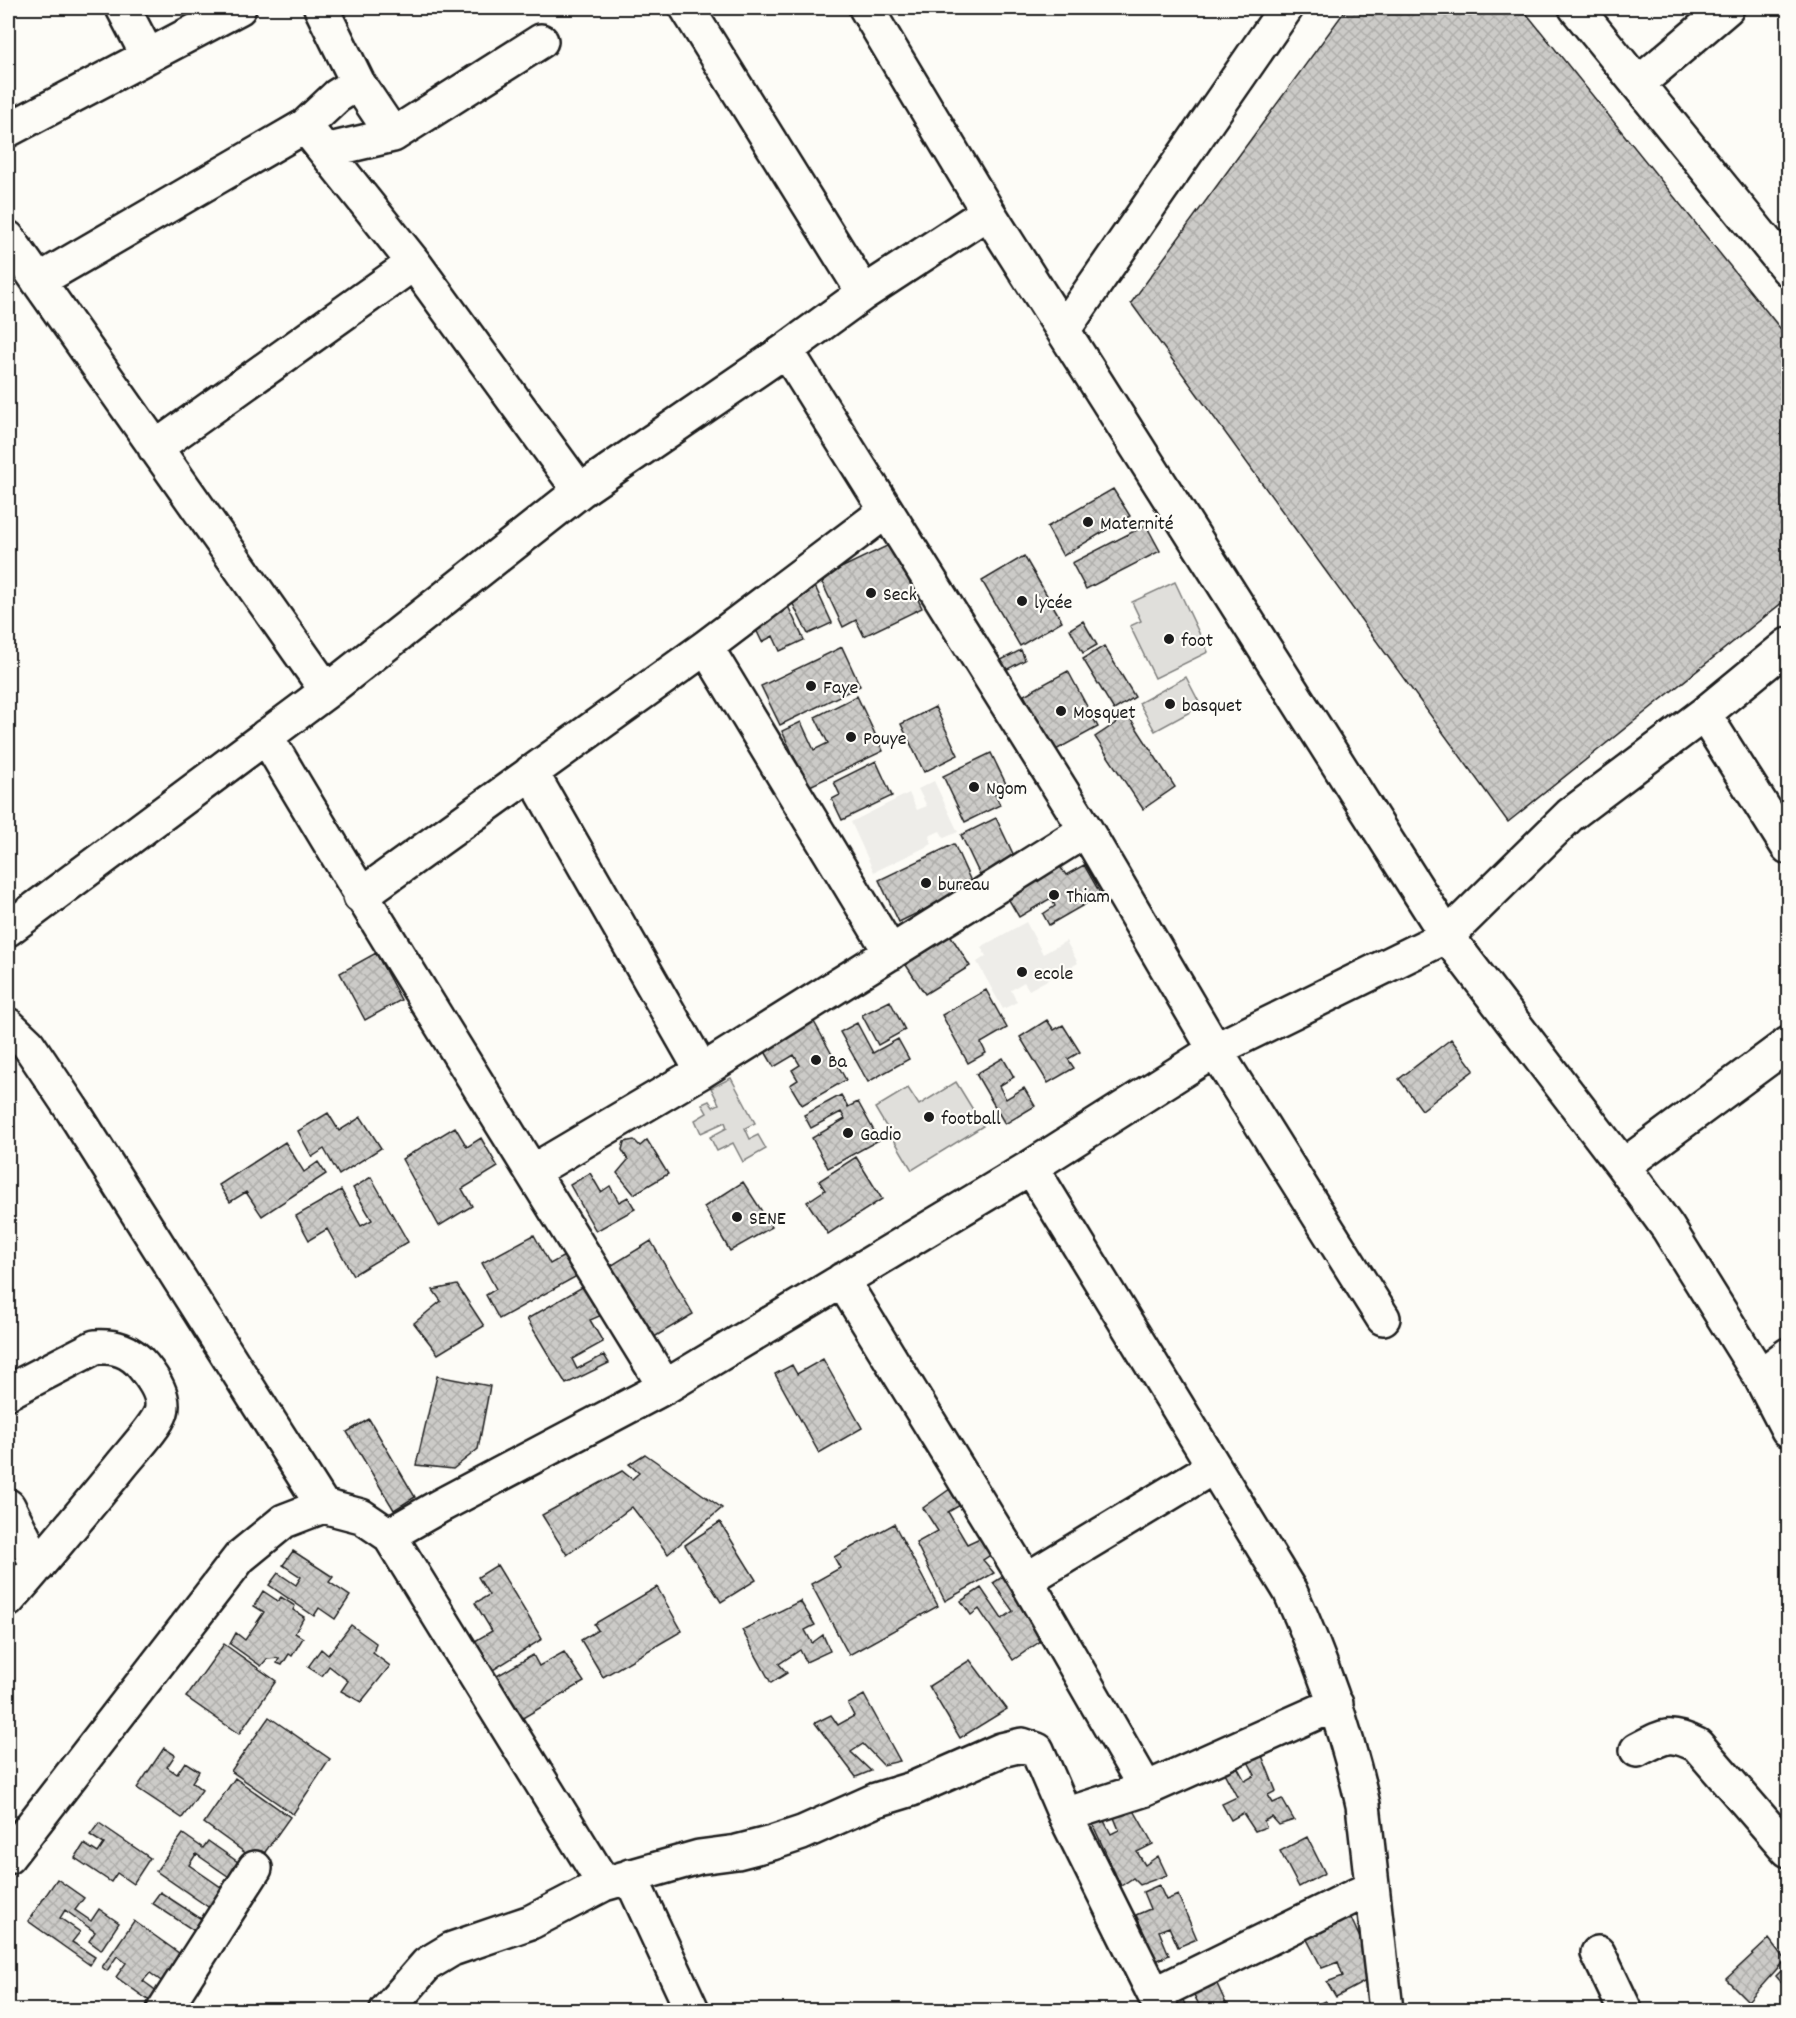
<svg xmlns="http://www.w3.org/2000/svg" width="1796" height="2018" font-family="Dekko,sans-serif">
<defs>
<pattern id="building-cross-hatch" width="8" height="8" patternUnits="userSpaceOnUse" patternTransform="scale(1.5)"><rect width="8" height="8" fill="#cccbc8"/><path d="M0 0l8 8M0 8l8-8" fill="none" stroke="#afaeab"/></pattern>
</defs>
<rect width="100%" height="100%" fill="#fdfcf7"/>
<filter id="ink" filterUnits="userSpaceOnUse"><feTurbulence type="fractalNoise" baseFrequency=".0167" numOctaves="2"/><feDisplacementMap in="SourceGraphic" scale="12" xChannelSelector="R" yChannelSelector="G"/><feConvolveMatrix kernelMatrix="1 2 1 2 8 2 1 2 1" color-interpolation-filters="sRGB"/></filter>
<g filter="url(#ink)">
<path fill="#eeede9" d="M934 781 958 832 944 838 940 831 929 836 932 844 874 872 851 822 909 793 917 810 927 806 918 789Z
M1026 922 1043 954 1066 941 1078 963 1029 990 1024 982 1011 990 1017 1002 1003 1009 977 962 986 956 981 947Z"/>
<path fill="#e0dfdb" stroke="#7e7e7c" stroke-width="1.5" d="M1175 582 1208 652 1155 678 1130 626 1141 621 1132 602Z
M1186 677 1201 706 1155 731 1139 703Z
M731 1078 755 1123 745 1128 750 1139 758 1135 766 1149 743 1162 733 1143 717 1151 710 1137 727 1128 725 1122 701 1133 695 1120 707 1113 702 1104 709 1101 713 1107 719 1104 711 1088Z
M956 1082 983 1126 912 1170 875 1108 908 1088 919 1105Z"/>
<path fill="url(#building-cross-hatch)" stroke="#1c1c1c" stroke-width="1.5" d="M1347 8H1522L1788 338V598L1508 822 1131 303Z
M1113 489 1130 516 1063 556 1047 527Z
M1146 525 1160 551 1086 589 1072 563Z
M891 544 922 608 864 636 856 620 843 627 820 578Z
M1024 556 1062 621 1020 646 982 581Z
M813 582 832 623 808 634 788 594Z
M787 604 804 640 780 651 773 636 762 642 752 621Z
M1083 621 1097 645 1083 653 1070 629Z
M1104 646 1135 697 1114 710 1083 659Z
M842 647 860 686 780 725 761 686Z
M1021 650 1025 660 1004 671 999 661Z
M1068 671 1098 727 1054 751 1024 695Z
M857 696 883 751 808 787 782 731 801 722 814 750 828 743 815 717Z
M935 707 958 755 924 772 901 724Z
M1128 715 1175 787 1143 809 1095 737Z
M991 753 1006 784 993 790 1000 805 965 822 943 776Z
M876 761 892 796 842 820 832 799 840 795 834 782Z
M996 818 1015 858 980 875 961 835Z
M954 844 973 886 899 922 879 880Z
M1059 865 1066 875 1084 865 1101 895 1049 925 1043 914 1055 906 1051 898 1019 917 1006 895Z
M949 933 970 966 925 994 904 962Z
M376 953 401 1000 365 1020 340 973Z
M986 990 1007 1028 981 1043 986 1053 968 1063 942 1015Z
M890 1001 905 1030 878 1045 862 1015Z
M813 1020 846 1080 802 1105 790 1085 798 1080 792 1070 800 1065 794 1055 774 1067 763 1048Z
M1047 1020 1054 1030 1063 1025 1080 1052 1068 1059 1074 1068 1048 1083 1020 1037Z
M857 1023 873 1053 898 1039 909 1059 868 1082 840 1032Z
M1451 1039 1474 1070 1422 1110 1399 1079Z
M1003 1058 1014 1077 999 1086 1006 1099 1024 1088 1035 1106 1005 1124 976 1074Z
M841 1095 848 1107 858 1102 879 1140 828 1168 812 1138 845 1119 841 1112 811 1128 804 1115Z
M328 1113 339 1131 361 1117 381 1148 339 1175 324 1149 312 1157 298 1131Z
M455 1127 467 1147 481 1138 498 1167 462 1189 472 1206 439 1226 402 1159Z
M634 1140 640 1146 647 1140 668 1174 634 1194 617 1173 628 1160 622 1150 624 1142Z
M285 1142 304 1172 318 1162 326 1174 262 1216 246 1192 230 1202 219 1185Z
M856 1157 882 1199 828 1234 807 1202 825 1190 819 1181Z
M590 1173 601 1192 610 1186 619 1202 628 1197 635 1209 596 1231 570 1185Z
M590 1173 601 1192 610 1186 619 1202 628 1197 635 1209 596 1231 570 1185Z
M371 1177 408 1242 353 1275 327 1229 309 1240 296 1216 341 1190 361 1226 372 1220 353 1188Z
M743 1182 772 1227 730 1251 704 1207Z
M743 1182 772 1227 730 1251 704 1207Z
M534 1235 550 1264 566 1255 577 1276 499 1319 486 1295 496 1289 482 1263Z
M651 1241 693 1314 651 1339 609 1267Z
M457 1285 484 1326 438 1354 414 1323 441 1301 433 1290Z
M584 1286 602 1315 590 1320 603 1342 572 1359 577 1369 604 1355 609 1363 566 1384 527 1319Z
M823 1359 862 1428 819 1453 775 1374 792 1365 797 1374Z
M437 1376 490 1386 478 1449 453 1469 416 1465Z
M369 1419 415 1497 394 1510 347 1432Z
M645 1454 722 1508 668 1554 632 1507 567 1555 542 1515 622 1471 632 1479 639 1473 629 1464Z
M950 1489 962 1504 948 1512 967 1544 982 1537 992 1554 983 1560 994 1573 945 1601 916 1543 938 1531 923 1508Z
M720 1522 756 1580 721 1602 685 1545Z
M894 1524 938 1606 849 1655 811 1584 840 1568 834 1557Z
M293 1551 333 1577 329 1582 350 1596 335 1619 319 1608 314 1616 269 1585 278 1573 296 1585 301 1577 283 1565Z
M497 1565 542 1639 493 1670 475 1641 492 1631 475 1603 489 1595 478 1577Z
M1010 1572 1051 1634 1013 1660 979 1609 971 1615 961 1601 981 1588 1002 1619 1013 1611 993 1583Z
M657 1587 682 1631 603 1677 581 1640 598 1630 594 1624Z
M263 1591 278 1601 281 1597 295 1606 293 1610 304 1617 295 1633 303 1638 292 1656 289 1654 282 1665 277 1663 279 1658 267 1659 261 1666 230 1644 236 1633 245 1640 264 1612 254 1606Z
M800 1601 815 1625 805 1630 812 1643 823 1635 830 1651 806 1662 800 1650 779 1664 787 1673 771 1683 742 1630Z
M351 1625 376 1643 373 1653 390 1666 361 1702 341 1691 348 1681 329 1666 322 1676 308 1667 321 1649 328 1655Z
M224 1644 276 1681 239 1734 186 1697Z
M564 1652 584 1682 521 1719 495 1677 533 1655 539 1666Z
M970 1660 1007 1709 960 1738 929 1686Z
M864 1695 900 1761 883 1765 863 1744 851 1752 871 1771 856 1777 815 1723 831 1715 838 1725 854 1716 848 1704Z
M269 1717 330 1759 293 1814 231 1771Z
M164 1748 175 1755 167 1767 177 1774 185 1762 199 1771 192 1782 202 1790 182 1818 137 1788Z
M1259 1748 1276 1791 1268 1795 1273 1803 1282 1799 1294 1820 1279 1825 1272 1817 1264 1821 1266 1827 1255 1831 1243 1813 1231 1820 1222 1804 1237 1797 1222 1769 1234 1761 1245 1781 1255 1775 1244 1754Z
M235 1778 290 1817 258 1862 204 1823Z
M1131 1805 1153 1844 1137 1852 1145 1865 1158 1856 1167 1875 1140 1885 1133 1878 1121 1886 1092 1823 1102 1817 1111 1834 1119 1830 1113 1815Z
M99 1823 150 1858 133 1884 117 1873 111 1882 75 1858 84 1844 98 1853 104 1844 90 1835Z
M183 1834 203 1848 208 1841 245 1867 235 1881 196 1854 189 1865 228 1892 214 1911 156 1871Z
M1307 1837 1325 1873 1299 1887 1280 1851Z
M57 1879 84 1898 75 1910 91 1921 99 1909 119 1923 101 1950 89 1941 95 1932 65 1910 60 1918 80 1932 72 1942 95 1957 90 1965 28 1921Z
M1159 1885 1166 1900 1178 1895 1197 1939 1178 1947 1169 1927 1159 1931 1169 1955 1156 1961 1136 1915 1150 1909 1143 1892Z
M160 1892 206 1922 199 1934 152 1903Z
M1346 1907 1372 1965 1366 1981 1336 1997 1327 1982 1343 1976 1338 1962 1322 1968 1301 1928Z
M134 1921 190 1961 171 1988 150 1973 143 1981 165 1997 158 2007 116 1977 126 1963 117 1956 107 1971 102 1967Z
M1769 1939 1785 1960 1748 2001 1726 1979Z
M1788 1964V1990L1776 1976Z
M1212 1973 1229 2010H1194L1200 2007 1187 1981Z
M1178 1991 1188 2010H1178L1170 1995Z
M1325 2001 1330 2010H1305Z"/>
<g fill="none" stroke-linecap="round" stroke-linejoin="round">
<g stroke="#1c1c1c" stroke-width="38">
<path id="minor" d="M123 8 148 56
M321 8 358 83 393 135
M687 8 864 293
M866 8 988 212 1447 936 1623 1166 1668 1228 1760 1376 1788 1430
M1576 8 1788 269
M1639 83 1727 8
M305 126 414 263 580 491
M8 130 239 8
M325 151 393 135 541 41
M8 238 327 691
M38 281 305 126 337 96 358 83
M1064 329 1286 8
M786 350 1086 830 1215 1050 1383 1318
M155 448 414 263
M706 647 891 953
M1704 714 1788 847
M266 736C395 955 532 1170 665 1387
M531 772 702 1071
M360 896 706 647 886 511
M8 929 327 691 580 491 786 350 864 293 988 212
M8 1025 28 1044 73 1111 323 1506
M1623 1166 1788 1044
M1031 1167 1290 1591C1321 1660 1347 1731 1363 1805L1386 2010
M533 1171 702 1071 1086 830
M842 1280 1026 1580 1146 1789
M1760 1376 1788 1355
M8 1392 95 1347C115 1346 130 1350 143 1366 152 1377 166 1396 161 1412 156 1427 130 1454 120 1467 83 1512 46 1557 8 1600
M8 1506 38 1566
M389 1535 438 1507 665 1387 1031 1167 1215 1050 1447 936 1570 815 1704 714 1788 645
M1026 1580 1213 1467
M1637 1750C1664 1736 1669 1731 1697 1745L1788 1850
M1065 1815 1146 1789 1336 1704
M8 1857 240 1557 284 1521 323 1506 361 1516 389 1535 604 1884
M630 1876 692 2010
M1598 1953 1625 2010
M1155 1994 1371 1888
M164 2010 255 1868
M387 2010 427 1964 452 1949 531 1922 604 1884 699 1857 737 1852 772 1843 802 1833 876 1800 912 1789 1001 1750 1022 1745 1037 1750 1065 1815 1162 2010"/>
</g>
<use href="#minor" stroke="#fdfcf7" stroke-width="33"/>
</g>
</g>
<g fill="#1c1c1c" stroke="#fdfcf7" stroke-width="2">
<circle cx="1088" cy="522" r="6"/>
<circle cx="871" cy="593" r="6"/>
<circle cx="1022" cy="601" r="6"/>
<circle cx="1169" cy="639" r="6"/>
<circle cx="811" cy="686" r="6"/>
<circle cx="1170" cy="704" r="6"/>
<circle cx="1061" cy="711" r="6"/>
<circle cx="851" cy="737" r="6"/>
<circle cx="974" cy="787" r="6"/>
<circle cx="926" cy="883" r="6"/>
<circle cx="1054" cy="895" r="6"/>
<circle cx="1022" cy="972" r="6"/>
<circle cx="816" cy="1060" r="6"/>
<circle cx="929" cy="1117" r="6"/>
<circle cx="848" cy="1133" r="6"/>
<circle cx="737" cy="1217" r="6"/>
</g>
<g text-anchor="middle" stroke-width="4.5" stroke-linejoin="round" paint-order="stroke">
<g font-size="20" fill="#1c1c1c" stroke="#fdfcf7" text-anchor="start">
<text x="1100" y="529">Maternité</text>
<text x="883" y="600">Seck</text>
<text x="1034" y="608">lycée</text>
<text x="1181" y="646">foot</text>
<text x="823" y="693">Faye</text>
<text x="1182" y="711">basquet</text>
<text x="1073" y="718">Mosquet</text>
<text x="863" y="744">Pouye</text>
<text x="986" y="794">Ngom</text>
<text x="938" y="890">bureau</text>
<text x="1066" y="902">Thiam</text>
<text x="1034" y="979">ecole</text>
<text x="828" y="1067">Ba</text>
<text x="941" y="1124">football</text>
<text x="860" y="1140">Gadio</text>
<text x="749" y="1224">SENE</text>
</g>
</g>
<rect width="1796" height="2018" fill="none" stroke="#fdfcf7" stroke-width="30"/>
<rect x="15" y="15" width="1766" height="1988" fill="none" stroke="#1c1c1c" stroke-width="2" filter="url(#ink)"/>
</svg>
